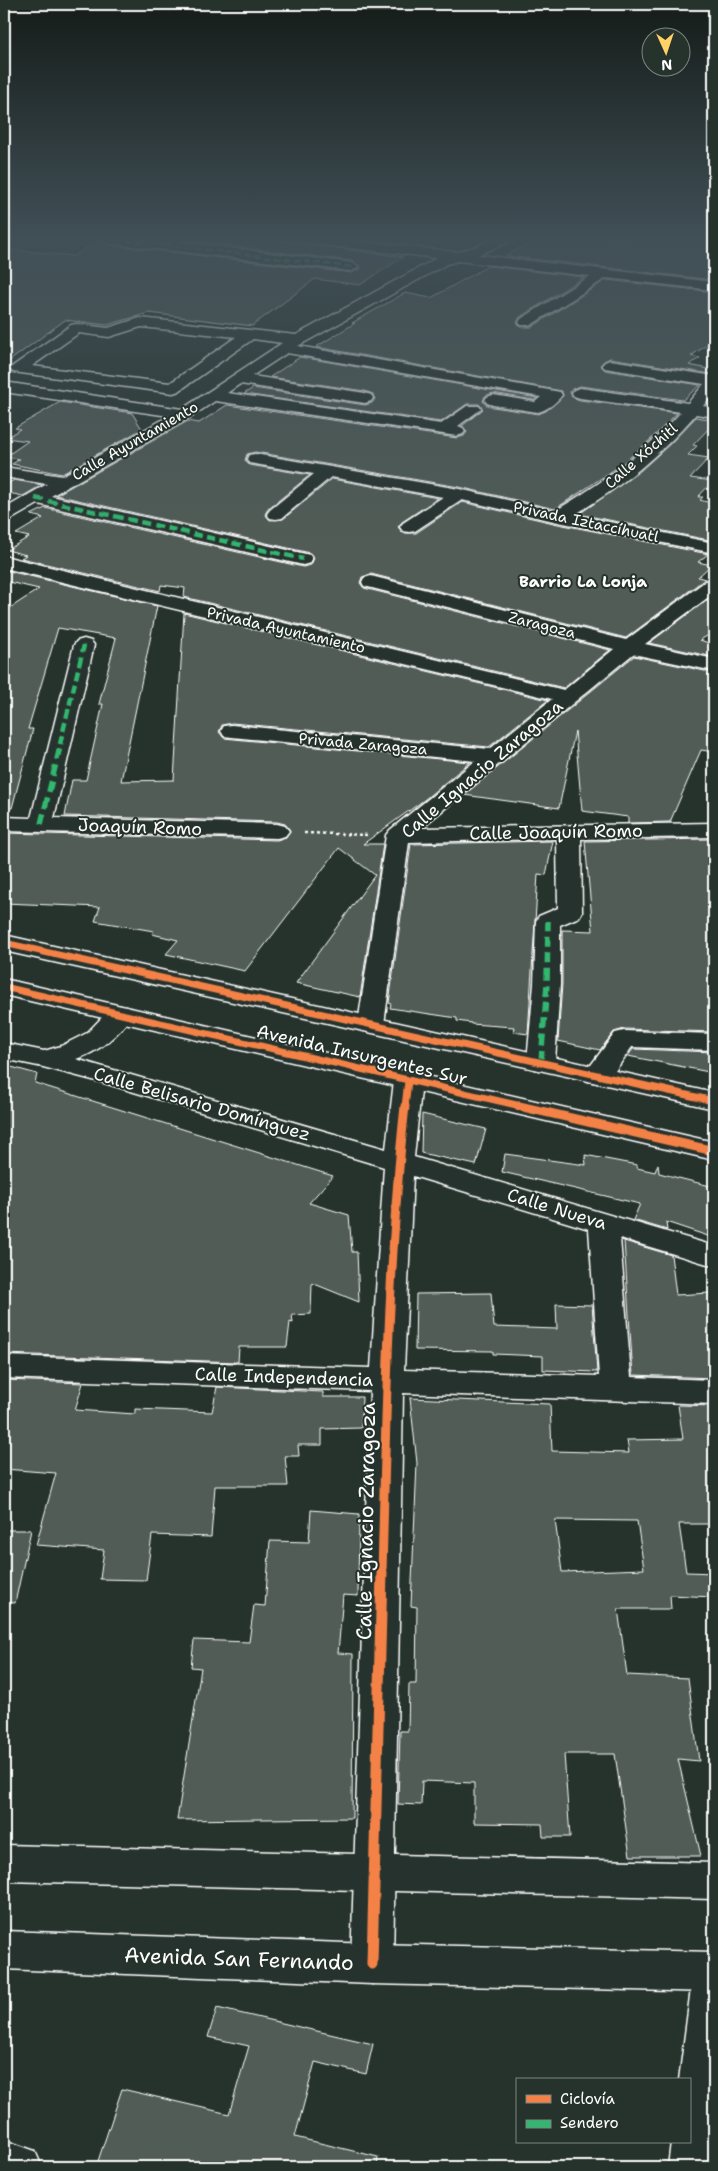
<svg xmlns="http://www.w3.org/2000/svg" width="718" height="2171" font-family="'Shantell Sans',sans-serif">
<rect width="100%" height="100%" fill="#26332d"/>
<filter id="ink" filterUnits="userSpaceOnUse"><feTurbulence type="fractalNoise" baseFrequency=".02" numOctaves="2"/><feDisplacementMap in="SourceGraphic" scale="10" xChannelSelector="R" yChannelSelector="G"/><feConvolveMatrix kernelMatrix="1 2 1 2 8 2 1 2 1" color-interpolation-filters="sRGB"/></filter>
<g filter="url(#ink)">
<path fill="#3e4944" stroke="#9ea4a2" d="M335 239H411L415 248Z"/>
<path fill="#515c57" stroke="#fff" fill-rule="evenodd" d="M183 239H267L403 257 360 285 315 279 252 326 149 313 107 325 65 320 4 365V249L74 256 99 240 107 245 352 273 361 268 352 261 182 240Z
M537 239H714V280L506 256Z
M488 266 584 277 520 317 517 323 521 327H532L606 280 714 292V340L691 356 700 358 689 365 714 370V372L712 374 610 358 604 361 600 365 605 370 700 385 683 400 580 386 572 389 570 392 572 397 580 400 677 413 650 440 621 465 555 509 459 487 255 452 247 454 245 460 249 465 310 475 268 509 265 514 270 520 283 519 332 479 438 498 402 522 398 527 403 533H416L462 502 558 524 708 554 698 562 711 565 698 577 705 579 626 638 371 574 362 577 360 583 364 588 610 650 564 688 184 597 185 588 161 585 160 591 21 558 26 555 7 550 29 537 16 534 43 518 31 515 45 508 303 567 311 565 314 558 310 553 56 495 188 421 199 423 227 405 457 438 464 436 467 432 462 426 483 409 479 404H467L441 422 244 394 253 388 365 405 372 403 375 399 373 394 365 391 270 377 300 357 537 398 534 400 493 393 485 396 483 401 486 405 493 407 538 414 546 411 563 396 562 391 316 347 355 323H352L405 293 431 298Z
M60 402 132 413 142 429 62 474 12 464 20 459 5 457 28 441 6 438 20 429 15 428Z
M696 417 714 420V423L693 445 697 446 688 455 709 458 690 478 713 481 698 497H703L700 500 714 504V541L579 514 640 471 670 444Z
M14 480 42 485 23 496 4 492V486Z
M4 570 157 606 121 781 174 780 184 613 548 700 489 747 232 723 222 725 219 732 224 738 470 762 424 800 363 844H383L360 997 296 983 375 875 339 848 245 971 166 954 178 940 152 934 154 931 95 921 100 907 4 903V833L277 840 286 837 290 830 285 824 277 822 65 816 72 780H86L103 704H99L116 638 58 628 28 729H33L12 808 4 807V612L39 589 4 581Z
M714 595V632L700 640 714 645V657L649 643Z
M634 656 714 673V752L701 750 670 822 628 823V817L582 811 575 731 559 808 464 795Z
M714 839V1032L624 1029 614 1032 600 1050 558 1041 562 984V930L593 931 585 841Z
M553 841 546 875 538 874 528 1034 513 1032 514 1027 471 1024V1023L457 1021V1018L390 1008 391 1004 389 1003 411 844Z
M633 1049 714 1052V1073L628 1056Z
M4 1065 37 1074 35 1083 333 1176 309 1203 349 1215 352 1252H357L359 1302 312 1283 311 1314 292 1315 293 1323 290 1322 287 1347H239L238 1362 4 1354Z
M422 1114 486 1129 476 1165 421 1153Z
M505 1154 586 1165 585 1155 637 1165V1168L655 1172 658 1164 659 1173 714 1187V1238L666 1222 667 1230 633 1220 640 1204 502 1172Z
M624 1241 671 1255 676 1295 710 1293 714 1305V1378L633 1375Z
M491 1293 494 1327 557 1329 556 1304 592 1305 597 1372 543 1370V1356L493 1354V1351L415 1350 416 1294Z
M4 1380 83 1383 75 1410 135 1414V1409L212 1412 217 1387 323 1392V1397H362L361 1428 322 1429V1445H298L299 1456H285L288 1486H215L211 1537 152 1535 146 1580 100 1579 104 1550 36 1545 56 1473 4 1469Z
M410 1398 550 1404 552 1451 629 1453 627 1440 683 1439 678 1405 714 1406V1524H679L686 1572 714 1573V1597L670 1595 671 1609H618L627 1675 688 1678 699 1761 678 1759 701 1856H630L615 1754H564L570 1837H543L542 1824 474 1823V1783L422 1781 421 1805 398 1804 400 1731H408L409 1684H416L417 1607 411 1606 417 1463ZM555 1520 637 1521 644 1569 562 1572Z
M311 1510 359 1514 358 1596 343 1595 338 1653 353 1654 352 1818 177 1820 201 1668 191 1667 194 1640 249 1642 254 1605 265 1606 270 1541 309 1542Z
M4 1530H31L15 1603 4 1602Z
M217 2008 373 2044 366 2074 315 2062 295 2137 378 2157 377 2167H96L122 2089 229 2114 249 2046 208 2037Z"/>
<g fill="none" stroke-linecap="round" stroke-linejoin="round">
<g stroke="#fff" stroke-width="3">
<path id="minor" d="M100 239 163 241 166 239H181L179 242 352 263 359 267 352 271 107 243Z
M300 239H339L457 252 478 246 493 239H509L508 242 478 255 714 282V290L606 278 531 325H521L519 322 521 319 590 276 458 261 447 264 298 346 560 392 562 395C557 402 547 410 538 412L493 405 487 403 485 400 487 397 493 395 535 402 541 397 287 353 252 376 365 393 371 395 373 398 371 401 365 403 240 384 227 393 441 424 467 406H479L481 409 458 426 463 428 465 431 463 434 457 436 215 401 191 417 51 496 310 555 312 559 310 563 303 565 38 504 10 520 4 521V509L47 484 4 477V467L62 476 169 416 4 392V382L182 409 282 343 253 339 179 391 173 393 13 372 10 369 13 366 71 325 76 324 108 328 140 318 296 335 437 258 306 243 301 242ZM141 327 236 337 170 383 32 366 79 333 109 337Z
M610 360 714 376V392L703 406 714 408V414L708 416 696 414C660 455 621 487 574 515L714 543V553L558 522 462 500 415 531 409 532 403 531 400 527 403 523 443 497 331 477 282 518 276 519 270 518 267 514 270 510 314 474 255 464 249 463 247 459 249 455 255 454 459 489 555 511C605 481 641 456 681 412L580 398 574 396 572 393 574 390 580 388 688 403 704 384 605 368 602 365 605 362Z
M4 556 564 690 614 649 364 586 362 582 364 578 371 576 626 640 707 580 714 578V593L645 644 714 659V671L633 654 421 828 714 823V837L581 839 582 912 579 917 560 925V984L555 1062 551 1068 541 1070 531 1068 527 1062 534 984 536 921 539 916 558 908 557 839 409 842 384 1024 380 1030 371 1032 362 1030 358 1024 386 835 390 830 475 761 232 737 224 736 221 731 224 726 232 725 490 749 552 699 4 568Z
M84 639 91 641 94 645 54 818 277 824 285 826 289 831 285 836 277 838 4 831V817L31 818 74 645 77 641Z
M120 1006 129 1008 133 1014C119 1034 100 1052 76 1059L386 1149 394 1081 398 1075 408 1073 418 1075 422 1081 414 1157 714 1246V1266L620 1238 631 1377 714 1380V1404L403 1393 393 1964 387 1978 372 1984 357 1978 351 1964 370 1391 4 1378V1356L371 1368 384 1167 104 1083 43 1067 4 1059V1043L44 1051 61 1046 87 1033 111 1008ZM413 1176 589 1229 599 1376 404 1370Z
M624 1031 714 1034V1050L632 1047 608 1081 598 1083 588 1081 584 1075 588 1069 615 1033Z
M714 1953V2167H668L671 2142H689V2080H679L693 1973 699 1959Z
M4 2140 35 2151 42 2167H4Z"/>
</g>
<g stroke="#fff" stroke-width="3">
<path id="major" d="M4 935 714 1093V1109L4 951Z
M4 979 714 1142V1160L4 995Z
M4 1845 714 1863V1899L4 1881Z
M4 1931 372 1944 714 1952V1992L372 1984 4 1969Z"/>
</g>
<path stroke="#fff" stroke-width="2.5" stroke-dasharray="3 3" stroke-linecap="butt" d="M304 833 370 835"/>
<use href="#minor" fill="#26332d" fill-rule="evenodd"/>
<use href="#major" fill="#26332d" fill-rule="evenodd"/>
<path stroke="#33b770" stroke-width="3" stroke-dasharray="7 3" stroke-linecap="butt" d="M107 239 166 245
M175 239 166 245 352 267"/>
<path stroke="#33b770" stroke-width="4.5" stroke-dasharray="9 4.5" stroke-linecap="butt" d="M35 498 303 559
M60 744 84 645"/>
<path stroke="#33b770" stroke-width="5.5" stroke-dasharray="11 5.5" stroke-linecap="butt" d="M41 824 61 743
M541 1062 547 984 548 921"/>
<g stroke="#26332d" stroke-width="9">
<path id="cycleway-far2" d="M4 943 714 1101
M4 987 525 1107
M405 1107 408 1081"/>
</g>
<g stroke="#26332d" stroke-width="12">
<path id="cycleway-far1" d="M519 1106 714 1151
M382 1574C386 1418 388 1261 405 1106"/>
</g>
<g stroke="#26332d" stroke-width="14">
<path id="cycleway" d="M372 1964 382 1572"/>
</g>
<use href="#cycleway-far2" stroke="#f48246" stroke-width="7"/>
<use href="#cycleway-far1" stroke="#f48246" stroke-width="9"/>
<use href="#cycleway" stroke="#f48246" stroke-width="11"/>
</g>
</g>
<linearGradient id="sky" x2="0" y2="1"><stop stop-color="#151c19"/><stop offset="0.44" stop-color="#415057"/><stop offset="1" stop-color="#415057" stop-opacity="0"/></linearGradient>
<rect width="718" height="543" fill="url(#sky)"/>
<g text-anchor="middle" stroke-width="4" stroke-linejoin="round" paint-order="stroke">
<g font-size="15" fill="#fff" stroke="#26332d">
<text transform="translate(135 441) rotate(-30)" y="5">Calle Ayuntamiento</text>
<text transform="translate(641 456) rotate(-41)" y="5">Calle Xóchitl</text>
<text transform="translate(586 522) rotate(12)" y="5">Privada Iztaccíhuatl</text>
<text transform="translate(542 625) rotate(14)" y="5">Zaragoza</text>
<text transform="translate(286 630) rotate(13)" y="5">Privada Ayuntamiento</text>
<text transform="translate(363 744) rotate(5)" y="5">Privada Zaragoza</text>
</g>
<g font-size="16" font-weight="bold" fill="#fff" stroke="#26332d">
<text x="583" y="587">Barrio La Lonja</text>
</g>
<g font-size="18" fill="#fff" stroke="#26332d">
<text transform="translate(482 769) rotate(-40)" y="6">Calle Ignacio Zaragoza</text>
<text transform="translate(140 827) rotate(2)" y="6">Joaquín Romo</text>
<text transform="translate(556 832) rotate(-1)" y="6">Calle Joaquín Romo</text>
<text transform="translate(362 1055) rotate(13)" y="6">Avenida Insurgentes Sur</text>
<text transform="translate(202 1104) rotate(16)" y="6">Calle Belisario Domínguez</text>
<text transform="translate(557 1209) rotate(17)" y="6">Calle Nueva</text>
<text transform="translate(284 1377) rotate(2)" y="6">Calle Independencia</text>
</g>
<g font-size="21" fill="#fff" stroke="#26332d">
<text transform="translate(366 1521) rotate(-89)" y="7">Calle Ignacio Zaragoza</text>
<text transform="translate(239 1959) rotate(2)" y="7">Avenida San Fernando</text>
</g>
</g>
<rect width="718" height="2171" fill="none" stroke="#26332d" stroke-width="20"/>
<rect x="10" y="10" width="698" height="2151" fill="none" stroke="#fff" stroke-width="2" filter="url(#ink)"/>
<rect x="516" y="2078" width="175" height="65" fill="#26332d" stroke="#7d8581"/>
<rect x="526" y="2095" width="25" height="8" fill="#f48246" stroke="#7d8581"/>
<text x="560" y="2104" font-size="15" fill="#ffffff">Ciclovía</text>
<rect x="526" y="2120" width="25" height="8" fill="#33b770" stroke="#7d8581"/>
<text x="560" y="2128" font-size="15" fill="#ffffff">Sendero</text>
<g transform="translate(666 52) rotate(177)"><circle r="24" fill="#26332d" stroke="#7d8581"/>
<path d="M0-4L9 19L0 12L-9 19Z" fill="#ffd166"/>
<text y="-8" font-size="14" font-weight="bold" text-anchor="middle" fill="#ffffff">N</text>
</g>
</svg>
